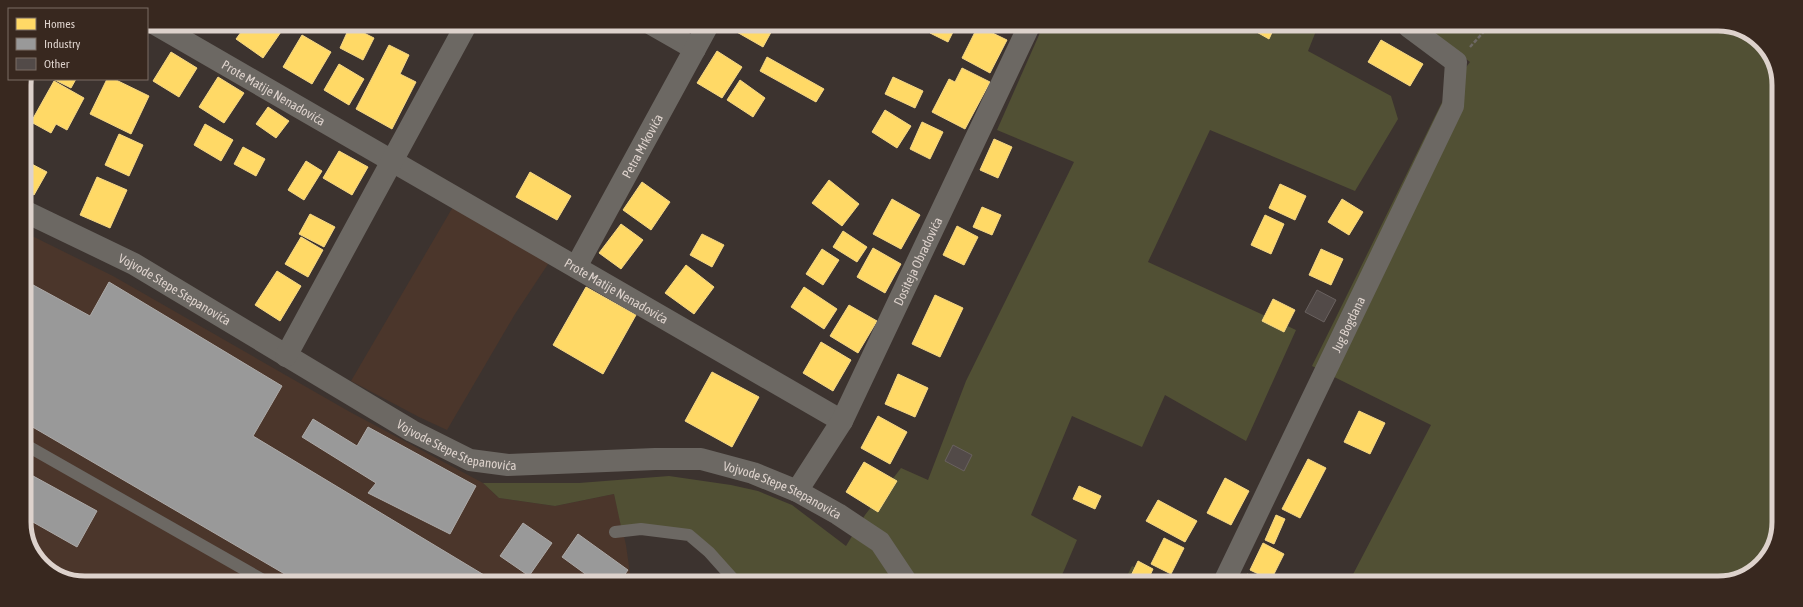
<svg xmlns="http://www.w3.org/2000/svg" width="1803" height="607" font-family="'Asap Condensed',sans-serif">
<rect width="100%" height="100%" fill="#3c332f"/>
<path fill="#4b362b" d="M457 200 556 252 515 314 447 430 419 417 351 381Z
M24 232 113 276 350 412 483 483 499 498 555 506 614 494 626 545 631 581 66 580 37 559 24 526Z"/>
<path fill="#515034" d="M1043 26H1318L1308 51 1391 96 1398 119 1355 191 1210 130 1148 262 1296 330 1246 441 1165 395 1142 447 1072 416 1031 515 1077 540 1059 582 735 581 689 535 622 531 614 494 555 506 499 498 483 483H579L669 476 731 485 758 491 792 505 846 546 865 515 901 468 928 480 966 381 1074 162 997 130Z
M1426 27H1737L1766 48 1779 81 1776 541 1755 570 1718 583 1349 582 1431 425 1312 366 1446 94 1470 62Z
M1132 566 1172 582H1124Z"/>
<path fill="#ffd966" stroke="#f5d785" d="M201 24H214L211 30Z
M247 24H276L283 29 263 58 236 39Z
M738 25H775L763 47 735 31Z
M350 26 374 38 363 60 340 48Z
M934 26H956L948 42 930 33Z
M978 26 1007 40 990 73 962 58Z
M1246 26H1275L1269 39Z
M302 35 331 52 312 84 283 67Z
M1381 40 1423 64 1410 86 1368 62Z
M389 45 409 55 400 74 416 82 392 129 356 109Z
M717 51 742 67 722 98 697 83Z
M171 52 197 68 179 97 153 81Z
M767 57 824 89 816 102 760 71Z
M339 64 364 79 349 105 324 90Z
M962 68 990 82 965 129 932 112 949 79 955 82Z
M218 77 244 93 224 123 199 107Z
M893 77 923 91 915 108 885 94Z
M53 79H76L71 88Z
M107 79H114L149 96 131 134 90 114Z
M740 80 765 98 753 117 727 100Z
M54 81 84 98 67 130 56 124 51 133 31 122Z
M268 107 289 121 276 138 256 124Z
M885 110 911 126 897 148 872 132Z
M922 122 943 132 930 159 910 149Z
M205 124 233 140 221 161 194 145Z
M119 134 143 145 129 176 105 165Z
M994 139 1012 147 998 178 980 170Z
M243 147 265 159 256 176 234 164Z
M339 151 368 167 352 195 323 178Z
M24 160 47 172 34 195 24 189Z
M306 161 322 171 304 200 288 190Z
M530 172 571 196 557 220 516 197Z
M97 177 127 190 110 228 80 215Z
M829 180 859 204 842 226 812 203Z
M642 182 670 202 651 230 623 210Z
M1280 184 1306 196 1295 220 1269 208Z
M892 199 920 215 901 249 873 234Z
M1342 199 1363 212 1349 235 1328 222Z
M982 207 1001 215 992 235 973 227Z
M310 214 335 227 324 247 299 234Z
M1265 215 1284 224 1271 254 1251 245Z
M621 224 643 240 621 269 599 253Z
M957 226 978 237 964 265 943 255Z
M843 231 867 247 857 262 833 247Z
M702 234 724 245 712 267 690 255Z
M301 237 323 250 308 277 285 264Z
M873 248 901 264 885 293 857 277Z
M822 249 839 260 823 285 806 274Z
M1321 249 1343 259 1331 285 1309 275Z
M686 265 714 287 694 314 665 293Z
M277 271 301 286 280 321 255 305Z
M586 287 636 315 603 374 553 345Z
M804 287 837 309 824 329 791 307Z
M935 295 963 308 940 357 912 344Z
M1273 299 1295 310 1284 332 1262 321Z
M849 305 877 321 858 353 830 336Z
M821 342 851 360 833 391 803 373Z
M712 372 759 397 732 447 685 421Z
M898 374 928 388 915 417 885 404Z
M1359 411 1385 423 1370 454 1344 442Z
M878 416 907 432 890 464 861 448Z
M1308 459 1326 468 1300 518 1282 509Z
M864 462 897 481 878 512 846 492Z
M1225 478 1249 491 1231 525 1207 513Z
M1079 486 1101 496 1095 509 1073 499Z
M1158 500 1197 521 1185 542 1146 521Z
M1276 515 1285 519 1274 544 1265 540Z
M1164 538 1184 548 1171 574 1151 564Z
M1263 543 1284 554 1271 580 1250 570Z
M1138 561 1153 569 1147 582H1128Z
M1247 574 1260 582H1242Z"/>
<path fill="#999" stroke="#adaaa8" d="M24 280 90 316 109 282 282 386 253 436 494 581 295 580 24 422Z
M313 419 357 446 368 427 476 486 450 534 368 493 376 483 302 437Z
M24 471 97 511 77 547 24 517Z
M523 523 552 543 529 576 500 556Z
M578 534 628 570 620 581H595L562 557Z"/>
<path fill="#524a48" stroke="#69615f" d="M1317 290 1336 300 1324 322 1305 312Z
M953 445 972 455 964 471 945 461Z"/>
<g fill="none" stroke-linecap="round" stroke-linejoin="round">
<path stroke="#6e6965" stroke-width="2.5" stroke-dasharray="4 2" stroke-linecap="butt" d="M1470 47 1488 27"/>
<path stroke="#6c6863" stroke-width="12" d="M24 444 263 580
M615 532 641 529 689 535 709 552 735 581"/>
<g stroke="#6c6863" stroke-width="22">
<path id="s1" d="M155 24 842 421"/>
<path d="M653 25 695 49"/>
<path id="s2" d="M24 211 134 264 412 431 470 460 508 465 655 459H701L753 473 797 491 838 514 880 542 906 581"/>
<path id="s3" d="M576 267 708 25"/>
<path d="M286 356 466 25"/>
<path id="s4" d="M797 491 842 421 1029 26"/>
<path id="s5" d="M1224 582 1453 106 1456 62 1409 27"/>
</g>
</g>
<g text-anchor="middle" stroke-width="4" stroke-linejoin="round" paint-order="stroke">
<g font-size="13" fill="#ddd2cc" stroke="#38281f">
<text dy="5" stroke="none"><textPath href="#s1" startOffset="137">Prote Matije Nenadovića</textPath></text>
<text dy="5" stroke="none"><textPath href="#s3" startOffset="138">Petra Mrkovića</textPath></text>
<text dy="5" stroke="none"><textPath href="#s4" startOffset="260">Dositeja Obradovića</textPath></text>
<text dy="5" stroke="none"><textPath href="#s2" startOffset="170">Vojvode Stepe Stepanovića</textPath></text>
<text dy="5" stroke="none"><textPath href="#s1" startOffset="533">Prote Matije Nenadovića</textPath></text>
<text dy="5" stroke="none"><textPath href="#s5" startOffset="286">Jug Bogdana</textPath></text>
<text dy="5" stroke="none"><textPath href="#s2" startOffset="494">Vojvode Stepe Stepanovića</textPath></text>
<text dy="5" stroke="none"><textPath href="#s2" startOffset="830">Vojvode Stepe Stepanovića</textPath></text>
</g>
</g>
<path d="M0 0H1803V607H0ZM85 31H1718A54 54 0 0 1 1772 85V522A54 54 0 0 1 1718 576H85A54 54 0 0 1 31 522V85A54 54 0 0 1 85 31Z" fill="#38281f" fill-rule="evenodd"/>
<path fill="none" stroke="#ddd2cc" stroke-width="5" d="M85 31H1718A54 54 0 0 1 1772 85V522A54 54 0 0 1 1718 576H85A54 54 0 0 1 31 522V85A54 54 0 0 1 85 31Z"/>
<rect x="8" y="8" width="140" height="72" fill="#38281f" stroke="#7a6c64"/>
<rect x="16" y="18" width="20" height="12" fill="#ffd966" stroke="#7a6c64"/>
<text x="44" y="28" font-size="12" fill="#ddd2cc">Homes</text>
<rect x="16" y="38" width="20" height="12" fill="#999999" stroke="#7a6c64"/>
<text x="44" y="48" font-size="12" fill="#ddd2cc">Industry</text>
<rect x="16" y="58" width="20" height="12" fill="#524a48" stroke="#7a6c64"/>
<text x="44" y="68" font-size="12" fill="#ddd2cc">Other</text>
</svg>
